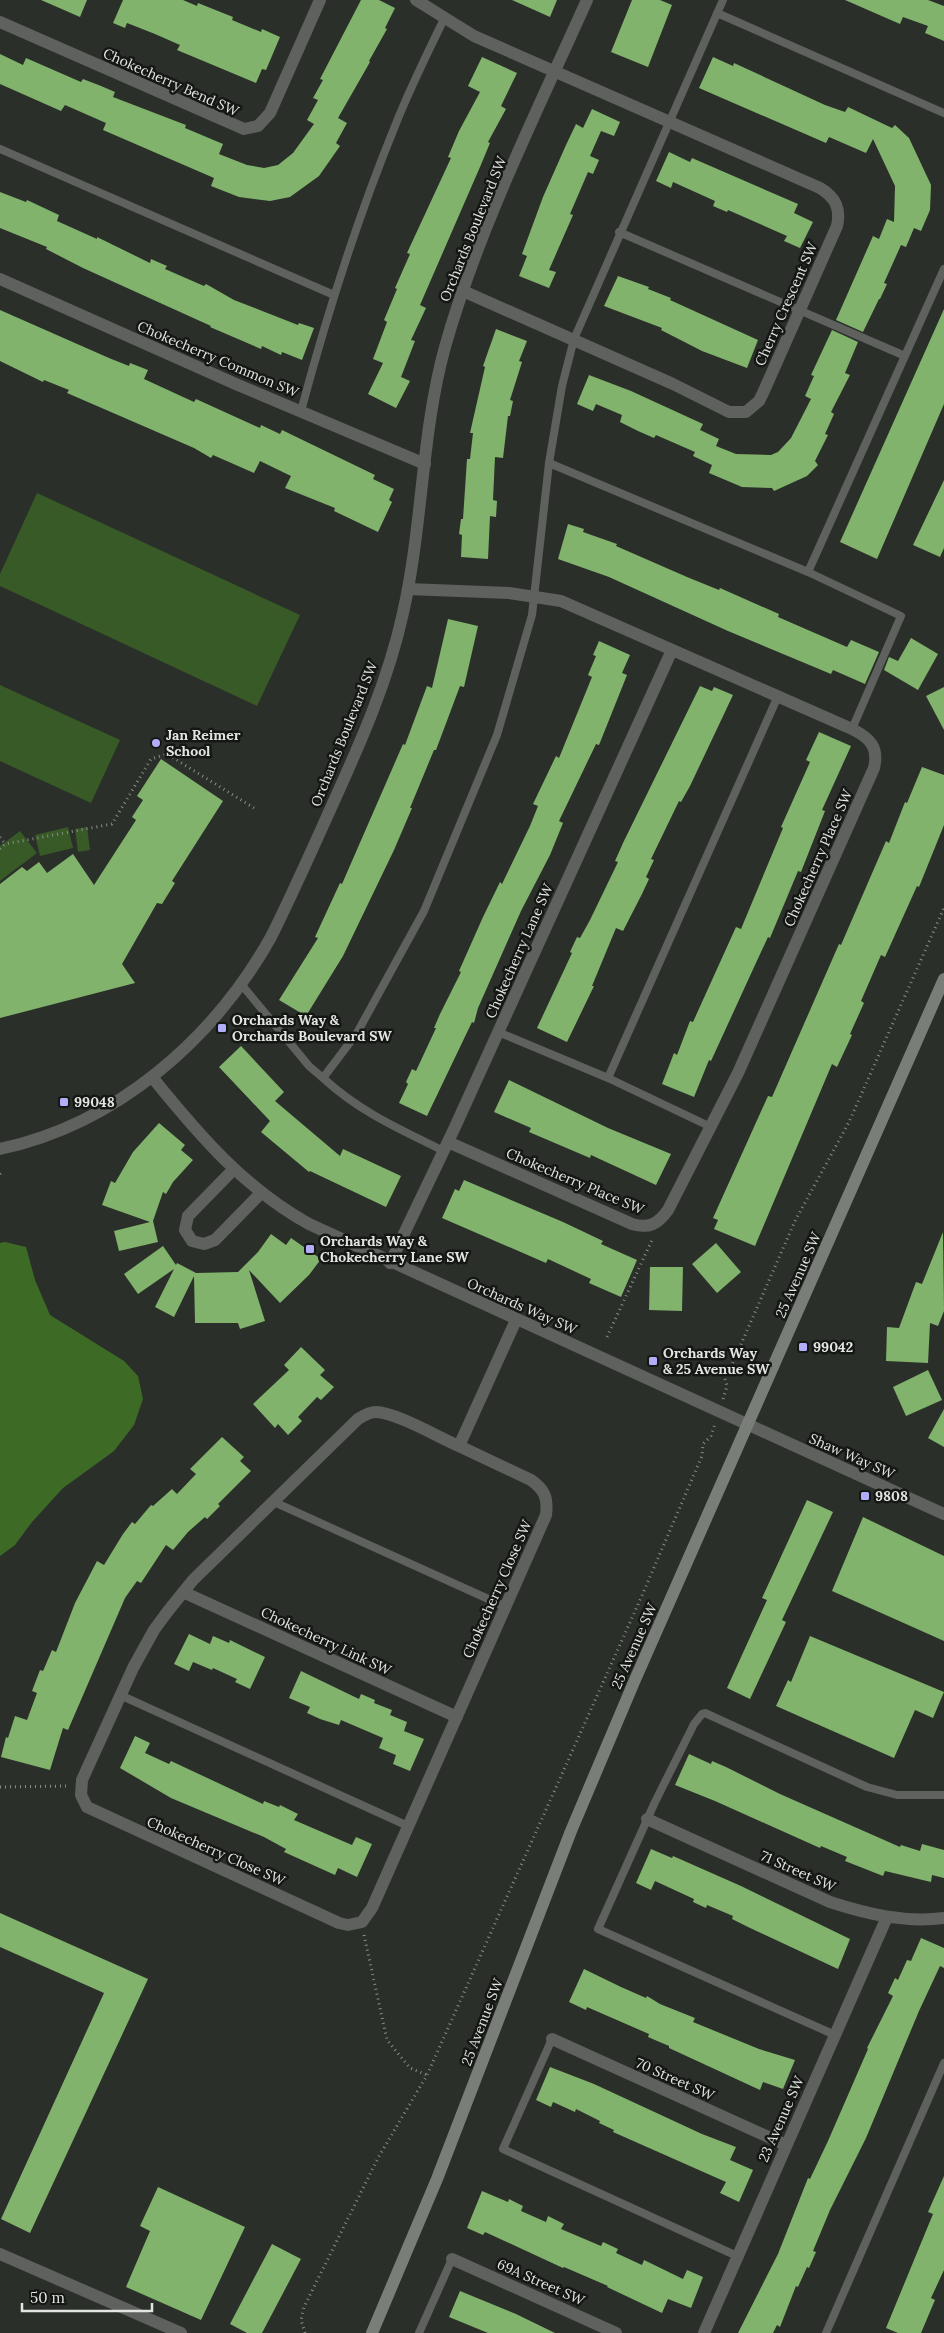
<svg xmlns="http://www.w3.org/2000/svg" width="944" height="2333" font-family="Lora,serif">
<rect width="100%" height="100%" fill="#2b2f2a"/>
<path fill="#375a27" d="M37 493 300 615 257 706 0 586V574Z
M0 685 120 740 91 803 0 761Z
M68 827 73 848 40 856 35 835Z
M87 827 90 850 78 852 75 829Z
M20 831 37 853 0 881V846Z"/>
<path fill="#3d6b26" d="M5 1242 26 1247 35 1280 50 1315 124 1361 138 1376 143 1399 134 1425 114 1451 63 1488 32 1522 15 1545 0 1556V1243Z"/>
<path fill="#81b36c" d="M41 0H87L80 17Z
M123 0H183L197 6 198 3 233 17 232 20 261 32 262 29 280 37 266 70 262 69 256 83 177 50 180 45 155 34 127 23 125 28 113 23Z
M361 0H379L395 8 385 28 387 29 369 61 370 62 338 118 347 123 336 143 340 146 319 176 290 197 270 201 239 197 211 186 214 178 103 130 106 123 65 105 61 111 0 84V54L23 65 26 58 81 82 83 79 101 86 115 92 113 97 186 125 185 128 223 144 219 154 247 165 264 168 278 165 293 153 314 124 307 120 318 100 313 98 323 80 320 79Z
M512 0H557L550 17Z
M632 0H660L672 5 648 67 611 52Z
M845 0H928L944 6V41L925 33 928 26 903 17 900 24Z
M482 57 517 73 501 106 506 109 488 142 490 143 480 167 420 305 426 308 411 340 415 341 401 377 410 381 396 408 368 394 383 363 373 359 387 322 384 320 397 289 395 288 410 254 407 253 451 158 448 157 459 131 480 92 468 86Z
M713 57 733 66 734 63 825 105 845 112 848 107 892 128 895 125 909 138 931 185 930 210 921 231 914 228 906 247 901 245 884 283 887 284 880 299H879L863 332 836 320 873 236 879 239 887 219 894 222 895 186 873 139 866 153 829 137 826 143 699 88Z
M592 109 620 122 614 136 601 131 590 156 599 160 593 174 588 172 570 214 573 215 549 270 556 272 549 288 519 276 527 256 522 254 543 197 566 145 576 124 583 128Z
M669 152 690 162 692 158 798 204 794 213 813 222 800 248 784 241 787 236 728 210 727 212 713 206 715 201 673 182 671 188 656 181Z
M0 192 26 202 27 200 59 215 57 221 97 239V237L150 263 151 259 167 266 165 269 204 286 206 284 234 300 298 325 299 323 314 328 302 360 282 352 281 355 262 346 261 349 210 327 211 326 83 268 46 249 47 247 0 228Z
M618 276 649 287 648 289 671 298 670 300 758 340 747 368 702 351 661 330 662 328 604 306Z
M944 309V404L877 559 840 542Z
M0 310 109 358 129 366 130 363 148 370 144 379 194 402 196 399 260 428 261 425 280 434 282 430 375 475 373 479 394 489 389 500 392 502 378 532 334 511 335 508 285 488 291 476 260 461 254 473 213 455 211 458 194 448 67 393 69 390 44 380 43 382 0 361Z
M496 329 527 341 519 361 522 362 510 400 513 401 510 416H508L503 458 495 457 493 500 497 501 496 517 490 516 488 559 461 557 462 535 459 534 461 519H463L467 459H470L473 433H470L485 367 483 366Z
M832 330 858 342 845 373 850 375 831 412 834 414 825 434 828 435 815 461 818 465 807 476 774 491 772 488 742 487 709 473 712 465 693 456 695 452 656 435 654 438 638 431 620 422 622 415 596 404 593 411 577 404 589 375 631 391 703 424 700 430 719 439 716 446 736 454 771 455 778 452 791 438 811 399 805 396 814 376 811 375Z
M944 480V548L940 557 913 545Z
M568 524 584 529 583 532 617 544 616 546 687 577 719 590 720 588 779 614 778 617 847 647 851 640 879 652 865 684 833 670 831 674 728 631 609 577 558 559Z
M448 619 478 626 464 687 460 686 436 750H434L410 808H412L394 850 343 956 306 1016 279 1000 318 938 315 937 340 883 342 884 403 744 405 745 427 686 432 688Z
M911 638 938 654 918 690 884 670 889 657 898 661Z
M599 641 630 655 622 673 627 675 599 745 596 744 559 821 563 823 550 855 521 911 478 1008 474 1023 472 1022 427 1116 399 1103 408 1084 406 1082 412 1069 416 1071 436 1028H434L440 1014 461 972 459 971 483 917 500 882 502 884 530 826 538 806 533 804 556 756 559 758 592 677 588 675 596 656 593 655Z
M700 686 712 691 714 687 733 695 690 786 681 802 679 801 651 859 654 860 646 877 649 879 642 894 623 931 616 928 592 986H594L567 1042 537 1028 572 953 570 952 577 937 580 938 590 920 618 862 615 861 623 843Z
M944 687V730L926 696Z
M819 732 851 746 822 810 825 811 801 872 798 871 770 938 768 937 755 965 711 1061 709 1060 694 1097 662 1084 674 1053 677 1055 690 1021 693 1022 736 927 741 929 783 828 781 827 810 762 806 760Z
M161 759 223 801 172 881 175 883 162 904 157 903 122 964 135 983 0 1018V884L22 867 27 871 39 862 47 873 73 854 94 885 136 820 132 817 143 800 137 796Z
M922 767 944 775V825L919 887 917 886 885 957 881 955 861 1001 864 1003 850 1034 852 1035 837 1067 832 1064 755 1246 714 1229 718 1220 713 1218 768 1096 772 1097 839 944 841 945 886 841 889 843 905 802 907 803Z
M241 1046 284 1092 275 1101 340 1156 343 1149 401 1176 386 1207 310 1171 309 1172 261 1132 270 1121 219 1067Z
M509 1080 608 1128 671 1154 656 1185 591 1155 590 1158 529 1132 531 1128 494 1112Z
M159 1123 185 1145 181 1150 193 1160 173 1182 166 1194 163 1192 153 1221 158 1242 119 1251 114 1231 150 1222 102 1205 111 1181 115 1183 133 1152Z
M464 1180 563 1222 603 1241 601 1244 637 1260 621 1297 589 1283 591 1279 548 1259 546 1263 442 1218 455 1189 459 1191Z
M943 1232 944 1311 938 1326 930 1323 928 1363 886 1361 887 1327 899 1328 916 1282 922 1284Z
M271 1234 286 1245 291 1238 321 1259 309 1275 280 1303 249 1270 265 1321 240 1329 238 1323H195L194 1276 174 1317 155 1307 174 1269 138 1294 124 1274 163 1246 176 1265 177 1263 196 1273 238 1272 258 1252Z
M716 1243 741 1272 717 1293 692 1264Z
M650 1267H683L682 1311 649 1310Z
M301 1347 325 1370 320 1375 334 1387 321 1400 317 1397 298 1417 302 1421 288 1435 278 1424 275 1428 253 1404 289 1370 284 1365Z
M928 1370 942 1400 906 1416 893 1387Z
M944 1409V1447L928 1438Z
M222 1437 244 1457 240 1461 251 1471 218 1504 220 1506 207 1519 205 1517 188 1532 173 1550 166 1545 141 1583 137 1581 125 1598 68 1730 63 1728 50 1770 1 1757 6 1737 8 1738 15 1716 27 1720 37 1693 32 1691 40 1670 43 1671 52 1650 56 1652 75 1603 97 1561 104 1565 123 1534 132 1522 135 1524 151 1505 153 1506 172 1489 177 1494 196 1474 190 1469Z
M807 1500 833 1512 782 1620 786 1622 750 1699 727 1688 767 1600 762 1598Z
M863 1517 944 1556V1641L832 1591Z
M189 1634 210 1644 213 1636 229 1643 230 1640 265 1657 250 1689 235 1682 237 1679 213 1668 212 1670 193 1662 189 1671 174 1664Z
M810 1636 944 1692 933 1718 915 1710 894 1758 776 1706 788 1680 791 1682Z
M301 1671 359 1699 361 1694 375 1700 374 1703 392 1710 390 1715 407 1722 404 1731 424 1739 410 1771 393 1764 396 1755 379 1748 383 1738 341 1720 339 1725 320 1719 307 1713 310 1707 289 1698Z
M135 1736 150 1743 145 1753 169 1764 171 1761 263 1804 264 1801 279 1807 280 1805 298 1814 294 1820 352 1845 356 1837 372 1844 357 1877 338 1868 335 1875 284 1852 286 1849 264 1837 171 1798 120 1768Z
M689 1754 711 1764 712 1761 726 1767 780 1794 900 1847 901 1845 920 1851 922 1844 944 1850V1878L932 1875 931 1882 885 1871 883 1876 845 1861 847 1857 821 1846 820 1848 715 1801 675 1785Z
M651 1849 672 1858 673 1856 741 1886 850 1939 838 1969 748 1927 732 1919 733 1916 707 1905 706 1908 693 1902 694 1899 655 1881 651 1890 636 1883Z
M0 1913 148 1979 30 2233 1 2219 104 1993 0 1947Z
M921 1938 944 1948V1968L940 1966 919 2011 866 2138 830 2210 813 2251 816 2252 809 2268 807 2267 798 2287 796 2286 780 2327 777 2325 773 2333H738L778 2254 808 2178 810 2179 828 2141 868 2049 867 2048 893 1996 888 1993 895 1978 898 1980 907 1960 911 1961Z
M584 1969 621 1987 646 1998 647 1996 660 2004 695 2018 693 2022 759 2049 795 2060 783 2089 763 2082 760 2090 669 2048V2046L648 2037 649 2034 587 2007 586 2010 569 2002Z
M550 2067 594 2084 702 2134 736 2147 730 2160 753 2170 739 2202 720 2193 726 2182 613 2132 614 2130 599 2123 600 2121 576 2109 575 2112 553 2102 551 2107 536 2100Z
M944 2176V2270L931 2298 935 2300 921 2333H898L886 2328 933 2214 928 2212Z
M158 2187 245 2227 201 2320 126 2287 150 2231 140 2226Z
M482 2191 508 2202 509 2199 523 2206 521 2211 546 2222 548 2216 564 2224 561 2229 601 2246 603 2242 618 2249 616 2253 642 2265 644 2260 683 2279 687 2270 703 2277 691 2308 668 2299 662 2313 607 2287 608 2286 564 2267 563 2268 485 2232 483 2235 467 2228Z
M272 2244 301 2259 262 2333H247L230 2324Z
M460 2291 516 2314 555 2333H488L449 2317Z"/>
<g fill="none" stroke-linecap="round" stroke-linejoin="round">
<path stroke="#898d88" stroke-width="3" stroke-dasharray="1 4" stroke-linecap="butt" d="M0 837 5 844
M0 849 5 844 112 824 151 759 167 754 254 808
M0 1174 1 1173
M607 1337 652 1240
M723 1399 727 1386 724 1375 731 1367 795 1221 849 1122 944 908
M0 1787 68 1786
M364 1935 387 2040 410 2068 427 2075
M305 2333 301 2320 304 2307 378 2158 427 2075 640 1600 702 1456 703 1444 711 1436 715 1424"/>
<path stroke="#5f615e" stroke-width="8" d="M717 13 944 113
M0 149 334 295
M619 232 905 356
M301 411C327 314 357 219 395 126 409 90 427 54 444 19
M549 463 808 572 901 616 852 729
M808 572 944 269
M241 984 309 1066 323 1078 357 1033 424 911 497 735 532 615 549 463 562 386 574 339 723 0
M498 1032 608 1078 711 1127
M323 1078C360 1112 399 1129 444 1151
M608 1078 778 696
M274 1502 506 1607
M120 1695 408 1826
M835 2035 598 1929 655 1802 694 1724 702 1714 705 1713 867 1787 897 1795H944
M552 2039 503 2149 737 2256
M419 2333 452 2259
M826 2333 944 2063"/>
<path stroke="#5f615e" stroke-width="12" d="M416 0 474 36 820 188C835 197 841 208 837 226L763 393 759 401 746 412H729L673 384 463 291
M0 22 244 129 258 126 270 113 320 0
M0 279 238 385 425 464
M408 589 509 593 561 601 852 729C870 738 879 747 874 768L738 1073 668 1210C658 1224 649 1229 632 1224L448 1142
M233 1170 188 1216 185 1230 192 1241 204 1244 215 1240 261 1193
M390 1263 455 1127 672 650
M459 1446 531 1480C545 1490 548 1498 546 1515L372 1908 362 1922 348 1925 339 1923 87 1807 81 1795 82 1780 133 1668 154 1630 168 1611 193 1580 358 1419C363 1416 369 1412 376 1412 395 1412 440 1438 459 1446L516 1320
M183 1592 457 1717
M647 1819 830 1902C867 1914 905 1923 944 1918
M552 2039 786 2145
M0 2254 181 2333
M452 2259 616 2333
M704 2333 887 1917"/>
<path stroke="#5f615e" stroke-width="12" d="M152 1077C199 1135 244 1188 309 1224L944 1514
M0 1149C117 1124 214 1039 271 937 292 895 311 852 330 810 359 746 388 682 403 613 423 525 421 434 445 347 479 227 536 114 587 0"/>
<path stroke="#7a7e79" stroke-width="12" d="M372 2333 437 2179 571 1831 634 1682 944 979"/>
</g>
<g fill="#b2adf9" stroke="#151714" stroke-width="2">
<circle cx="156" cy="743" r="5"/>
<rect x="217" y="1023" width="10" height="10" rx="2.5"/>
<rect x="59" y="1097" width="10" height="10" rx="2.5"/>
<rect x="305" y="1244" width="10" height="10" rx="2.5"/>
<rect x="798" y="1342" width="10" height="10" rx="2.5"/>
<rect x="648" y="1356" width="10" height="10" rx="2.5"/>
<rect x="860" y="1491" width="10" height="10" rx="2.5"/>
</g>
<g text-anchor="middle" stroke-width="5" stroke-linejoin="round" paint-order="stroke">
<g font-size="14" fill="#e2e5e1" stroke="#151714">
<text transform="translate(171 82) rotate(24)" y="5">Chokecherry Bend SW</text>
<text transform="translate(473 229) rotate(-68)" y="5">Orchards Boulevard SW</text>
<text transform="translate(786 304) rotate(-66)" y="5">Cherry Crescent SW</text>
<text transform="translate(218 359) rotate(23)" y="5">Chokecherry Common SW</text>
<text transform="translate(344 734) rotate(-68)" y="5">Orchards Boulevard SW</text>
<text transform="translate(818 858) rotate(-66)" y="5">Chokecherry Place SW</text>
<text transform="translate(519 951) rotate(-66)" y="5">Chokecherry Lane SW</text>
<text transform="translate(575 1181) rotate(23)" y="5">Chokecherry Place SW</text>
<text transform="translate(798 1275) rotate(-66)" y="5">25 Avenue SW</text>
<text transform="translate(522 1306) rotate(24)" y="5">Orchards Way SW</text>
<text transform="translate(852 1456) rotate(24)" y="5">Shaw Way SW</text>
<text transform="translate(497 1589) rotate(-66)" y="5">Chokecherry Close SW</text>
<text transform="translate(326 1641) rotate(25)" y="5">Chokecherry Link SW</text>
<text transform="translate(634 1646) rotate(-66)" y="5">25 Avenue SW</text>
<text transform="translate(216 1851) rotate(24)" y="5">Chokecherry Close SW</text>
<text transform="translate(798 1871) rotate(24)" y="5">71 Street SW</text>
<text transform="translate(482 2022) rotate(-69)" y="5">25 Avenue SW</text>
<text transform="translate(675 2079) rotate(24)" y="5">70 Street SW</text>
<text transform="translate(781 2119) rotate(-66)" y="5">23 Avenue SW</text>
<text transform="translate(541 2282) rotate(24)" y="5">69A Street SW</text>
</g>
<g font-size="14" font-weight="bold" fill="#e2e5e1" stroke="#151714" text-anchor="start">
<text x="166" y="740">Jan Reimer<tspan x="166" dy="16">School</tspan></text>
<text x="232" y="1025">Orchards Way &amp;<tspan x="232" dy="16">Orchards Boulevard SW</tspan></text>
<text x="74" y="1107">99048</text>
<text x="320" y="1246">Orchards Way &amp;<tspan x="320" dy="16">Chokecherry Lane SW</tspan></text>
<text x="813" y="1352">99042</text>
<text x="663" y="1358">Orchards Way<tspan x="663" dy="16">&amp; 25 Avenue SW</tspan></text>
<text x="875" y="1501">9808</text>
</g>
</g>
<path d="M22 2303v8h130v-8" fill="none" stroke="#e2e5e1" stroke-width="2.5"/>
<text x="30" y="2303" font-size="15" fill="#e2e5e1" stroke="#151714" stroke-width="4" paint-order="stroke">50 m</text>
</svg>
